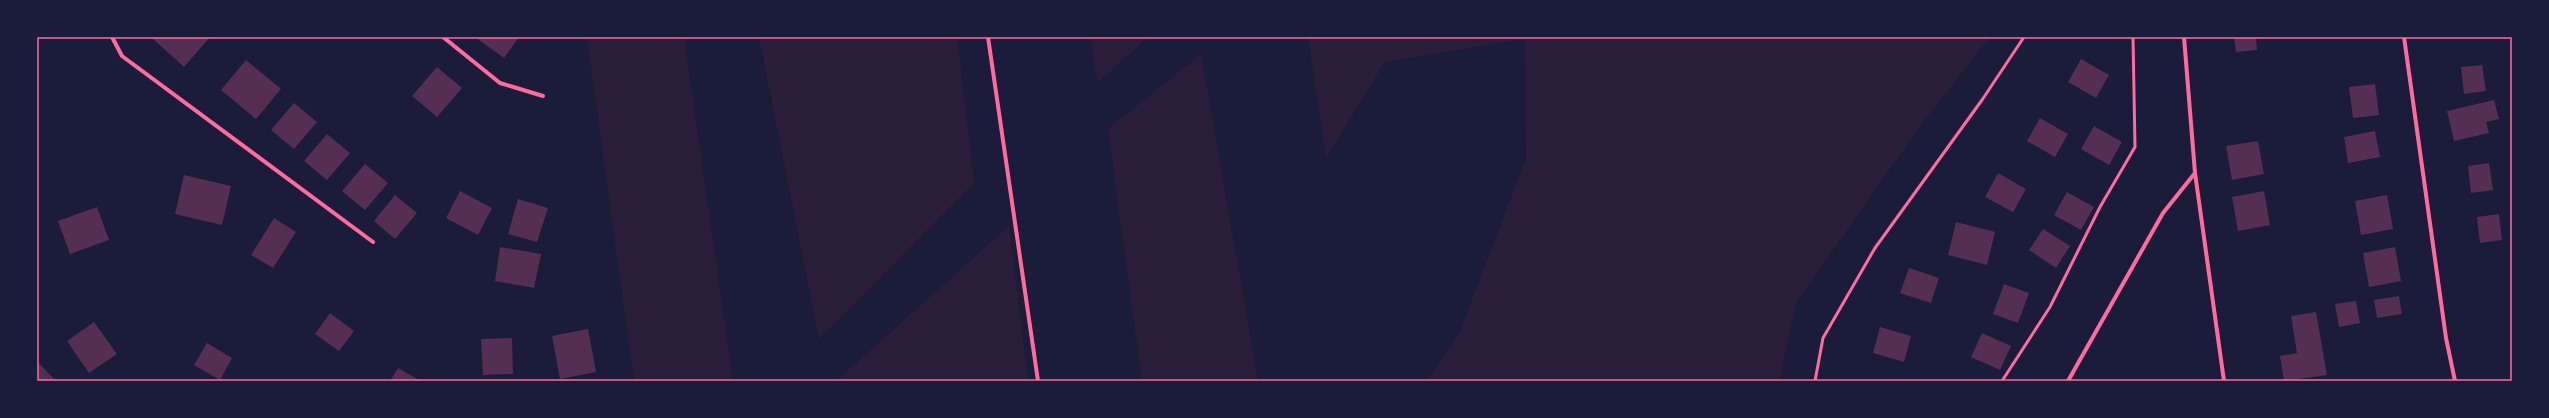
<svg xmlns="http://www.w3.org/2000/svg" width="2549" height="418" font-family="'Nunito Sans',sans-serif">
<rect width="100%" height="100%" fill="#1b1b3a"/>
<path fill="#2a1e3b" d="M587 37H684L733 381H634Z
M759 37H957L974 183 819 339Z
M1091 37H1148L1097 83Z
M1308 37H1990L1918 129 1796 303 1779 381H1427L1459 334 1526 158 1525 39 1385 62 1326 158Z
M1201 54 1258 381H1142L1108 129Z
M1009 226 1028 381H836Z"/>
<path fill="#542f53" d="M151 37H210L184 67Z
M475 37H519L504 58Z
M2234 37H2256L2257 50 2236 52Z
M2081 59 2109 75 2096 98 2068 82Z
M246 60 281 89 256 119 221 90Z
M2482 65 2486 91 2464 94 2461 67Z
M437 67 462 88 437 117 412 96Z
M2375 84 2379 115 2353 118 2349 87Z
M2494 100 2499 119 2486 122 2489 133 2454 141 2447 111Z
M294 103 317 122 294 149 271 130Z
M2040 118 2068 134 2055 157 2027 141Z
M2094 126 2122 142 2109 165 2081 149Z
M2375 131 2380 157 2348 163 2344 137Z
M327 134 350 153 327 180 304 161Z
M2258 141 2264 174 2232 180 2226 146Z
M2489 163 2493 190 2471 193 2468 166Z
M365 164 388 183 365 210 342 191Z
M1998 173 2026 189 2013 212 1985 197Z
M184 175 231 186 222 225 175 214Z
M460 191 492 208 478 235 446 218Z
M2264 191 2270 225 2238 231 2232 197Z
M2067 192 2094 207 2081 230 2054 215Z
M395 195 417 213 395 239 374 221Z
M2387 195 2393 229 2361 235 2355 201Z
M518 199 548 208 537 242 508 234Z
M97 207 109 240 70 254 58 221Z
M2499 214 2502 240 2480 243 2477 217Z
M274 218 296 232 273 268 251 255Z
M1956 222 1995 232 1987 265 1948 255Z
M2043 229 2070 246 2056 268 2029 250Z
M500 247 541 254 534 288 495 281Z
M2395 247 2401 281 2369 287 2363 253Z
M1909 268 1939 278 1931 303 1900 293Z
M2004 284 2029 293 2018 323 1993 314Z
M2399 296 2402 314 2377 318 2374 300Z
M2356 301 2360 323 2339 327 2335 304Z
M2316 312 2327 375 2284 381 2280 356 2297 353 2291 316Z
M330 313 354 331 339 351 315 334Z
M94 322 117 354 89 373 67 341Z
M1880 327 1911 336 1904 362 1873 353Z
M588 329 596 372 560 379 552 336Z
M1982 333 2011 346 2000 370 1971 357Z
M512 338 513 374 483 375 481 339Z
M207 343 232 358 220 380 194 365Z
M37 361 55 380 54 381H37Z
M398 368 421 381H390Z"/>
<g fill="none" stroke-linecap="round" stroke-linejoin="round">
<path stroke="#ff6b9d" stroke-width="3" d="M1815 381 1823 338 1875 248 1982 100 2024 37
M2002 381 2050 307 2100 207 2135 147 2133 37"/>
<path stroke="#ff6b9d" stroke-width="4" d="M112 37 122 56 373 242
M443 37 500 83 543 96
M988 37 1038 381
M2184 37 2195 173 2224 381
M2404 37 2446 338 2455 381
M2068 381 2163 213 2195 173"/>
</g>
<rect width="2549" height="418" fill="none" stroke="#1b1b3a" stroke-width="76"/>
<rect x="38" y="38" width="2473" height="342" fill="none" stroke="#ff6b9d" stroke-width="1.5"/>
</svg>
